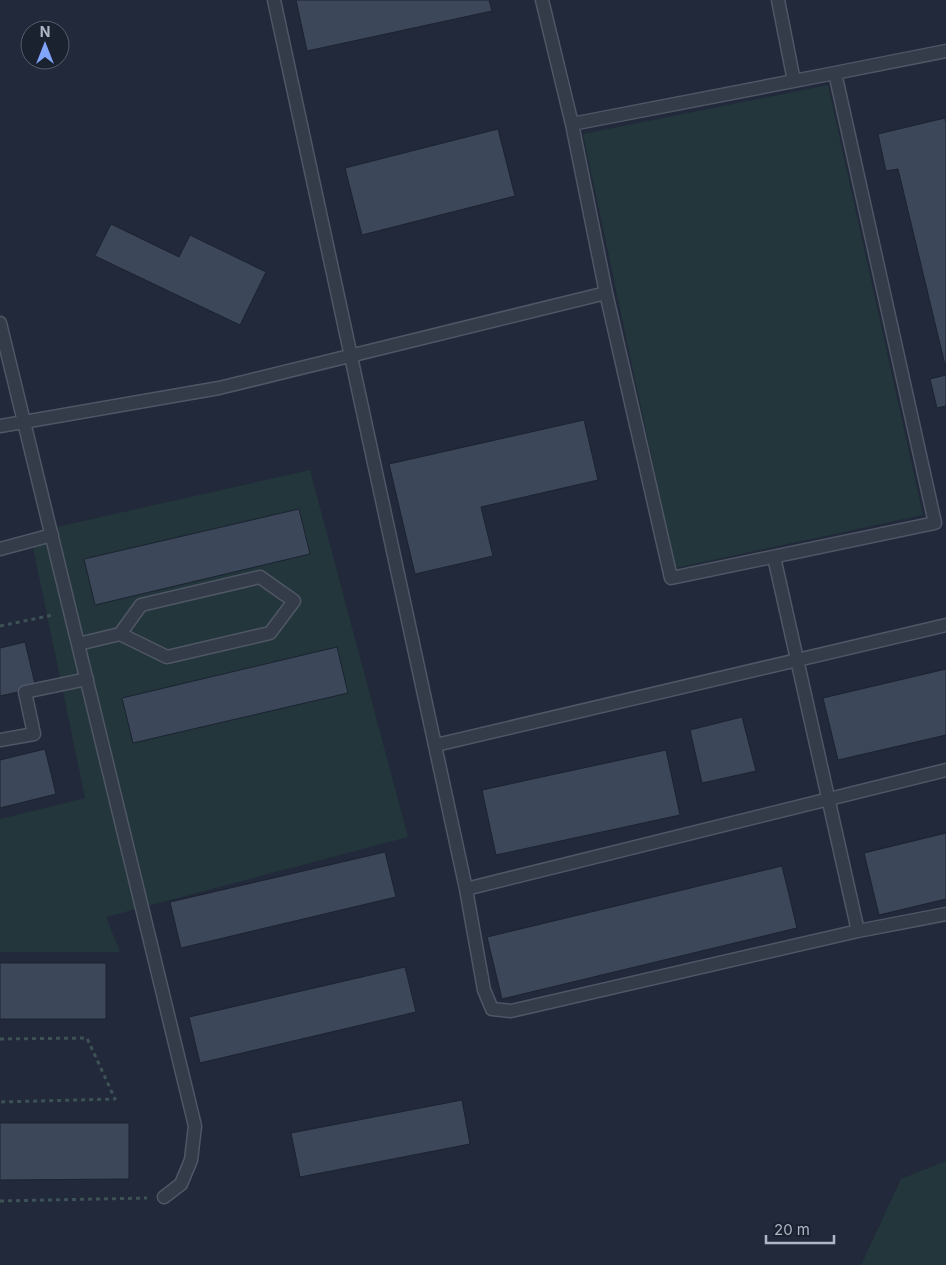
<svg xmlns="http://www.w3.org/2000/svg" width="946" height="1265" font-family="Inter,sans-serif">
<rect width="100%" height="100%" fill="#21293a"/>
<path fill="#23363b" d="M828 85 923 515 675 568 583 134Z
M310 470 408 837 106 917 120 952H0V819L85 798 30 533Z
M946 1161V1265H861L901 1179Z"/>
<path fill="#3c475a" stroke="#1c2331" d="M296 0H489L492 11 307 51Z
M945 118 946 123V369L898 169 886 171 878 134Z
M498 129 515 196 362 235 345 168Z
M111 224 179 257 190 235 266 272 240 325 95 256Z
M946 375V406L937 408 930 379Z
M584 420 598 480 481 507 493 556 415 574 389 464Z
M299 509 310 554 95 605 84 559Z
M25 642 36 688 0 696V648Z
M337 647 348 693 133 743 122 698Z
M946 669V735L838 760 823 698Z
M742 717 756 771 702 783 690 730Z
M45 749 56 794 0 808V760Z
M666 750 680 815 496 855 482 790Z
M946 833V899L879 915 864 853Z
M385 852 396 897 181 948 170 902Z
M782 866 797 928 502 999 487 937Z
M0 963H106V1019H0Z
M405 967 416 1012 200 1063 189 1017Z
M462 1100 470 1144 300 1177 291 1133Z
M0 1123H129V1179L0 1180Z"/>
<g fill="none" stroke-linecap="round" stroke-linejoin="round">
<g stroke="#4f5665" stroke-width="15">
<path id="service" d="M274 0 466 889 484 990 492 1009 511 1011 858 931 946 914
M542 0 572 124
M778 0 794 81
M835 73 946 51
M0 323 195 1126 191 1160 181 1184 164 1197
M0 426 219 388 606 293 671 578 935 523 835 73 572 124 606 293
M0 549 52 535
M774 557 858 931
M78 644 120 634 167 657 270 633 294 601 260 577 141 605 120 634
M0 740 34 734 25 692 87 679
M436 745 946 625
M466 889 946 770"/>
</g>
<path stroke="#3d5256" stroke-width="3" stroke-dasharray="4 4" stroke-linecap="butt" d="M0 626 53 615
M0 1039 87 1038 115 1099 0 1102
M0 1201 147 1198"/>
<use href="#service" stroke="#343c4a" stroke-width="12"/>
</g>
<g transform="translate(45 45)"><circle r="24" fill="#1a212f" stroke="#565d6c"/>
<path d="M0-4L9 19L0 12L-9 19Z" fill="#80a5fb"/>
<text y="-8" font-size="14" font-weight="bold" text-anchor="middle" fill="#afb6c7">N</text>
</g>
<path d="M766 1235v8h68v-8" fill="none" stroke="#afb6c7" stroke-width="2.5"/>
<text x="774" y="1235" font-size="15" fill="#afb6c7" stroke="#1a212f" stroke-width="4" paint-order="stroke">20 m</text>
</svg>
